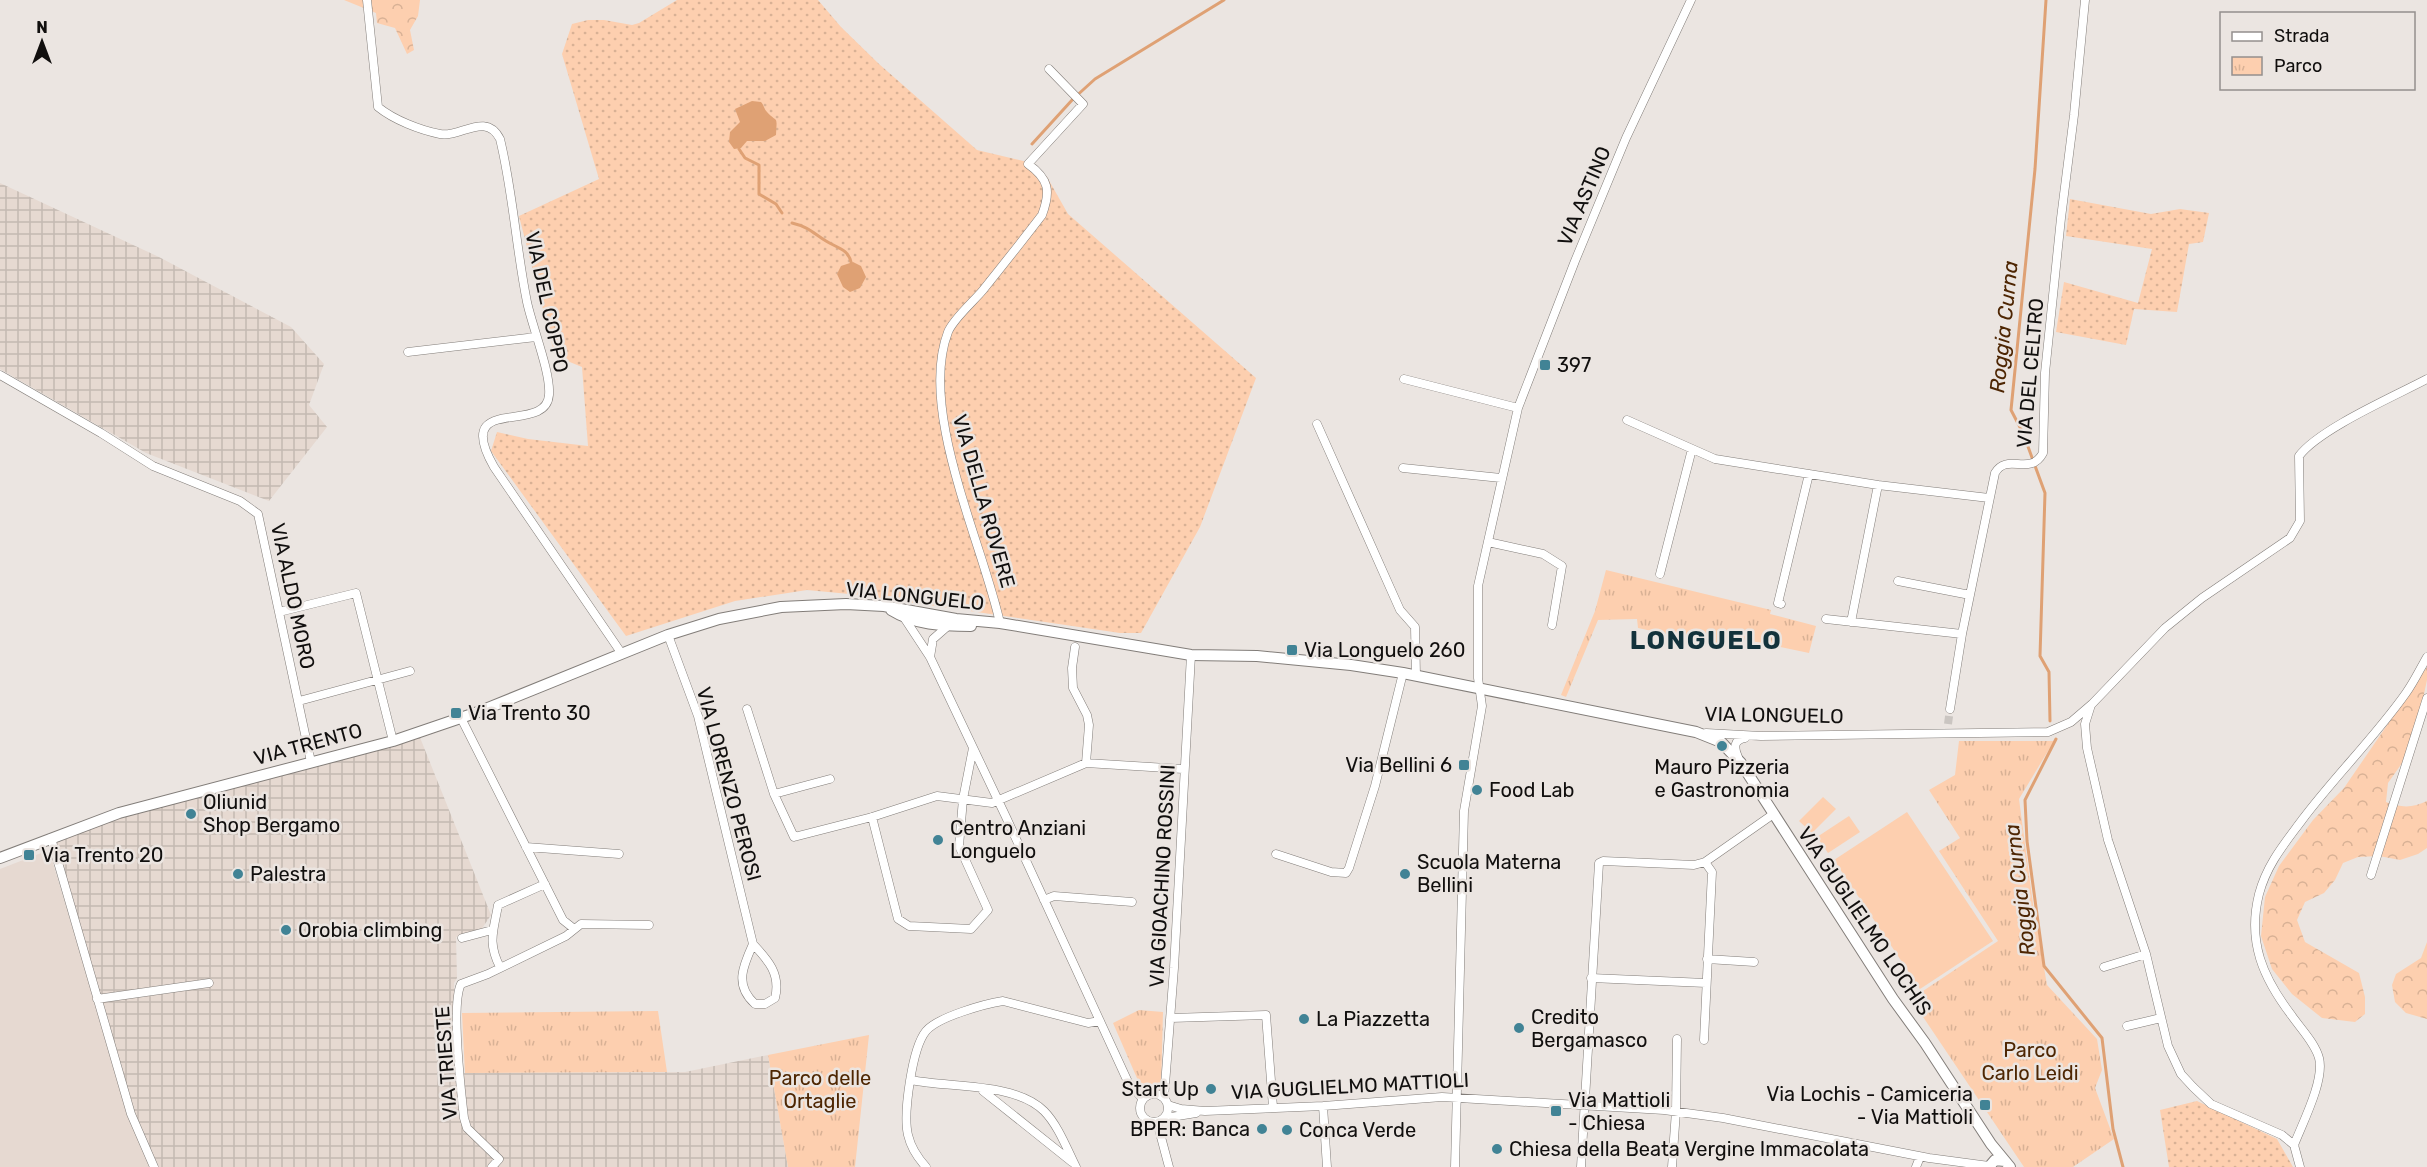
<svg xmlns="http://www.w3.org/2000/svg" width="2427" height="1167" font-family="Rubik,sans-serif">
<defs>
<pattern id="industrial-grid" width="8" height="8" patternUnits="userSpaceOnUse" patternTransform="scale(1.5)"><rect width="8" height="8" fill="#e6d9d1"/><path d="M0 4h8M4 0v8" fill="none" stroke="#c4b9b2"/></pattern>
<pattern id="grass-dots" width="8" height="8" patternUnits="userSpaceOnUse" patternTransform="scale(1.5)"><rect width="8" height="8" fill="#fdcfaf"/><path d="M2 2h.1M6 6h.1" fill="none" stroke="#d8b195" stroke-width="1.8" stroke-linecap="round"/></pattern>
<pattern id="forest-crowns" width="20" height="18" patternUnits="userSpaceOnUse" patternTransform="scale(1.5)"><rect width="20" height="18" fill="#fdcfaf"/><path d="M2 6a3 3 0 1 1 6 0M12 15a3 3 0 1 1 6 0" fill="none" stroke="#d8b195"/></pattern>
<pattern id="park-tufts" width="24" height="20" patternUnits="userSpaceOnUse" patternTransform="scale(1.5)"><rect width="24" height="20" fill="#fdcfaf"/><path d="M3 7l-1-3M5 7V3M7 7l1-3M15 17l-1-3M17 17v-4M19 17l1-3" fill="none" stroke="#d8b195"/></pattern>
</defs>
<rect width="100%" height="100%" fill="#ebe5e1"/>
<path fill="#e6d9d1" d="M49 850 121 1088 151 1167H0V869Z"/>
<path fill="url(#industrial-grid)" d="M0 183 159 257 291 327 324 364 309 405 327 427 269 501 146 453 0 369Z
M419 735 491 915 481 930 456 937 457 978 454 983V1073L685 1072 768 1055 788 1167H159L133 1114 54 840 119 815Z"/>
<path fill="url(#grass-dots)" d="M677 0H818L841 27 879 64 977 150 1032 163 1047 177 1068 214 1256 378 1200 527 1141 633H1120L860 595 807 590 735 601 626 636 491 451 497 432 528 439 588 446 582 367 555 356 519 216 599 179 562 54 572 24 588 20H604L632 25 639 23Z
M2070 199 2151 214 2180 209 2209 213 2203 242 2189 244 2177 312 2134 309 2126 345 2056 332 2064 282 2138 303 2152 249 2066 236Z
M2197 1101 2277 1139 2293 1167H2169L2160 1110Z"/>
<path fill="url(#forest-crowns)" d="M344 0H420L418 16 410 30 414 50 407 54 395 28 377 23 376 13Z
M2427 667V680L2412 749 2388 783 2386 802C2401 808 2413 808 2427 801V848L2418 854 2400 860 2379 856 2358 857 2343 863 2335 880 2324 893 2305 902 2297 920 2305 942 2359 973 2365 997V1014L2355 1022 2322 1018 2292 994 2272 969 2261 936 2265 897 2279 866 2313 820 2344 788Z
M2427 942V1019L2406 1013 2395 1002 2392 985 2396 974 2421 958Z"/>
<path fill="url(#park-tufts)" d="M1606 570 1771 610 1770 614 1816 626 1809 653 1728 636 1723 646 1638 628 1637 619 1598 620 1566 697 1561 695 1595 611Z
M1959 741H2054L2019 799 2033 904 2047 985 2097 1039 2102 1070 2095 1088 2114 1139 2073 1167H2024L1911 999 1998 941 1939 851 1960 838 1929 790 1955 775Z
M1139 1010 1163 1012 1161 1090 1150 1088 1143 1092 1113 1023Z
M658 1011 667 1072 465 1073 462 1013Z
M869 1035 855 1167H788L768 1055Z"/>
<path fill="#fdcfaf" d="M1823 797 1836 809 1812 833 1799 821Z
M1907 812 1993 941 1920 989 1834 860Z
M1849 816 1860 832 1828 853 1817 837Z"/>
<path fill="#dfa174" d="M752 101 761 102C764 105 764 109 767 112 778 124 777 114 776 135L765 141H747L741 148 734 149 729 142 730 132 740 122 735 109Z
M853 262 861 266 866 277 860 288 850 292 843 287 837 274 841 266Z"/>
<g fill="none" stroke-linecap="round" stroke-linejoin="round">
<path stroke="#dfa174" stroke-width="3" d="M2046 0 2035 169 2011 410 2023 433 2045 493 2040 656 2049 672 2050 721
M1032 144 1073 99 1095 79 1224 0
M739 149 745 158 759 165V194L776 204 782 213
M792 223C809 227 813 233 826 241 837 248 848 249 851 262
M2056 739 2025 800 2027 841 2044 966 2102 1038 2113 1129 2123 1167"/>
<path stroke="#cac5c1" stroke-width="8" stroke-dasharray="8 4" stroke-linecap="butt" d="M1948 724 1950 709"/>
<g stroke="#827d79" stroke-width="9">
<path id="street" d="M367 0 378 107C394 120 420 130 440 134 460 138 486 111 500 139 513 192 516 248 527 302 532 326 551 373 549 395 546 436 451 392 494 467L622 654
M408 352 536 337
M0 375 101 433 153 466 240 501 258 514 311 762
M1404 379 1518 408
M1627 420 1715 459 1878 485 1989 498
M1317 424 1400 610 1415 627 1416 676
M1403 468 1501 478
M1488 542 1543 554 1562 566 1552 625
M1660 574 1692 449
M1898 581 1970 595
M1781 604 1778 603 1809 474
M279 612 356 593 393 741
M905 619 930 657 1006 817 1128 1082 1143 1099
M1826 619 1962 634
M1851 622 1878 485
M1000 623C982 542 918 410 948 332 953 319 974 301 983 290 1003 265 1023 240 1042 215 1051 191 1049 179 1028 164L1083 104 1049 69
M668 635 698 716 753 944C768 960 781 974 775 998L765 1004H755C734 985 743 966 753 944
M1075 647 1072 668 1073 688 1087 715 1089 725 1086 763
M930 657 933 639 949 625
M299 701 410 671
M2091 705 2085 724 2087 748 2108 840 2146 954 2168 1046 2181 1074 2193 1087 2211 1104 2282 1135 2294 1145 2300 1167
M747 709 774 794 794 837 872 817 937 796 992 803 1086 763 1183 769
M1950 709 1962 634 1995 473C2007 452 2030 477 2043 453L2045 373 2061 218 2074 115 2085 0
M461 718 563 920 573 928
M1706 733 1761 736 2048 732 2071 722 2092 704 2165 628 2202 598 2290 538 2300 521 2299 456C2319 429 2395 396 2427 379
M1738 757C1734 748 1733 740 1745 738
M774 794 830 779
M872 817 898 919 909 926 971 929 988 910 959 846 963 799 973 748
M51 838 131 1114 154 1167
M526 847 619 854
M1276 854 1331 872 1346 873 1349 868 1375 786 1403 673
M2371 875 2427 698
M1044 900 1054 896 1132 902
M462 938 492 930
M1707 959 1754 962
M500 967C487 942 494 930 498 905L545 884
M2104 967 2146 954
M1591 978 1706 983
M97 999 209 983
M1171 1018 1266 1015 1273 1107
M2127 1026 2161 1018
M1704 1040 1712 872 1705 862
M911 1080C949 1088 1015 1082 1044 1111 1058 1125 1067 1149 1076 1167
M983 1091 1072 1162
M1140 1108a14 14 0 1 1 28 0a14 14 0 1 1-28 0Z
M1164 1098 1174 968 1191 655
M1168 1105 1181 1109 1205 1111 1323 1106 1442 1097 1664 1110 1723 1118 1929 1158 1989 1166
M1323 1106 1327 1167
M1165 1118 1196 1113
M1157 1122 1169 1167
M2294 1145C2302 1124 2325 1080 2319 1058 2315 1043 2301 1029 2292 1016 2263 978 2247 942 2259 894 2267 864 2285 843 2302 820 2335 776 2375 737 2406 693 2414 682 2420 669 2427 657
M492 1167 499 1159 467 1128 464 1118C461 1092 451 1004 461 984L488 974 566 936 581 924 649 925
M926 1167C917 1157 911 1148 908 1135 903 1114 912 1048 926 1031 938 1017 984 1004 1003 1001L1088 1023 1100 1021
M1455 1167 1464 811 1482 706 1478 678V586L1518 408 1575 261 1626 138 1691 0
M1581 1167 1599 863 1603 861 1694 865 1705 862 1772 815
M1672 1167 1676 1111 1677 1039
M1916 1167 1920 1157"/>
</g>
<g stroke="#827d79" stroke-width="12">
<path id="secondary" d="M891 610C915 625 942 626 971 626
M0 858 119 813 393 741 478 712 668 635 719 619 781 607 846 604 884 606 956 619 1000 623 1191 655 1257 656 1351 665 1403 673 1696 732 1721 742 1741 763 1893 999 1925 1043 1991 1144 2010 1167
M1989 1167 1995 1160 2005 1161"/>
</g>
<use href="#street" stroke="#fff" stroke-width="8"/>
<use href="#secondary" stroke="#fff" stroke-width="10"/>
</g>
<g fill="#418395" stroke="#ebe5e1" stroke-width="2">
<rect x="1539" y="359" width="12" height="12" rx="3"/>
<rect x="1286" y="644" width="12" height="12" rx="3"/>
<rect x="450" y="707" width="12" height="12" rx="3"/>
<circle cx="1722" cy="746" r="6"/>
<rect x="1458" y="759" width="12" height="12" rx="3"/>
<circle cx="1477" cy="790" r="6"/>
<circle cx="191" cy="814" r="6"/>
<circle cx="938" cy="840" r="6"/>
<rect x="23" y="849" width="12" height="12" rx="3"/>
<circle cx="238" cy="874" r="6"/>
<circle cx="1405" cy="874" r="6"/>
<circle cx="286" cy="930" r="6"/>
<circle cx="1304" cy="1019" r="6"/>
<circle cx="1519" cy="1028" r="6"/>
<circle cx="1211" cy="1089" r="6"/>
<rect x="1979" y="1099" width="12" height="12" rx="3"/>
<rect x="1550" y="1105" width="12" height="12" rx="3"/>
<circle cx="1262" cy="1129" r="6"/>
<circle cx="1287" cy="1130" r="6"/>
<circle cx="1497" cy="1149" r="6"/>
</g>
<g text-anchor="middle" stroke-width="5" stroke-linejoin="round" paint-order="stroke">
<g font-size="20" fill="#110f0e" stroke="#ebe5e1">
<text transform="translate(1584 196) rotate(-67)" y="7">VIA ASTINO</text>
<text transform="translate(547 302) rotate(78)" y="7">VIA DEL COPPO</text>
<text transform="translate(2030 373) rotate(-85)" y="7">VIA DEL CELTRO</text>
<text transform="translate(984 501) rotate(74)" y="7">VIA DELLA ROVERE</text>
<text transform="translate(293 596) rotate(78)" y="7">VIA ALDO MORO</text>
<text transform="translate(915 596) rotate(6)" y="7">VIA LONGUELO</text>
<text transform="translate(1774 715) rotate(1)" y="7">VIA LONGUELO</text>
<text transform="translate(308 744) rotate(-15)" y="7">VIA TRENTO</text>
<text transform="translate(729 784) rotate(75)" y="7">VIA LORENZO PEROSI</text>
<text transform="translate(1162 876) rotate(-87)" y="7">VIA GIOACHINO ROSSINI</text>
<text transform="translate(1865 921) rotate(56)" y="7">VIA GUGLIELMO LOCHIS</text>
<text transform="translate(446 1063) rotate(-94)" y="7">VIA TRIESTE</text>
<text transform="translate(1350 1086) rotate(-3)" y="7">VIA GUGLIELMO MATTIOLI</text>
</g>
<g font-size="20" fill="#110f0e" stroke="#ebe5e1" text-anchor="start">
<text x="1557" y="372">397</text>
<text x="1304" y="657">Via Longuelo 260</text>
<text x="468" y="720">Via Trento 30</text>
<text x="1452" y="772" text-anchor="end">Via Bellini 6</text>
<text x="1722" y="774" text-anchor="middle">Mauro Pizzeria<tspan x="1722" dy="23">e Gastronomia</tspan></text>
<text x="1489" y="797">Food Lab</text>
<text x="203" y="809">Oliunid<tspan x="203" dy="23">Shop Bergamo</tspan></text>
<text x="950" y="835">Centro Anziani<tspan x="950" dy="23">Longuelo</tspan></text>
<text x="41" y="862">Via Trento 20</text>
<text x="1417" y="869">Scuola Materna<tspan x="1417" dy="23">Bellini</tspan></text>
<text x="250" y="881">Palestra</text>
<text x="298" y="937">Orobia climbing</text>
<text x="1531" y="1024">Credito<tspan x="1531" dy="23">Bergamasco</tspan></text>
<text x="1316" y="1026">La Piazzetta</text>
<text x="1199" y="1096" text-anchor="end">Start Up</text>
<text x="1973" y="1101" text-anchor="end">Via Lochis - Camiceria<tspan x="1973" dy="23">- Via Mattioli</tspan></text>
<text x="1568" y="1107">Via Mattioli<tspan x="1568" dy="23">- Chiesa</tspan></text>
<text x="1250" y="1136" text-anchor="end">BPER: Banca</text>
<text x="1299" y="1137">Conca Verde</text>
<text x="1509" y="1156">Chiesa della Beata Vergine Immacolata</text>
</g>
<g font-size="20" fill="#4e2602" stroke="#ebe5e1">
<text x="2030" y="1057">Parco<tspan x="2030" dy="23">Carlo Leidi</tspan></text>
<text x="820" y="1085">Parco delle<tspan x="820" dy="23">Ortaglie</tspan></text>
</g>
<g font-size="21" font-style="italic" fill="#4e2603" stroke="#ebe5e1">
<text transform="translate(2004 327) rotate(-84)" y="7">Roggia Curna</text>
<text transform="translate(2020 890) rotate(-97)" y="7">Roggia Curna</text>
</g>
<g font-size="26" font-weight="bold" letter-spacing="1.5" fill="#13323b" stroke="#ebe5e1">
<text x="1706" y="649">LONGUELO</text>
</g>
</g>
<rect x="2220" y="12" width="195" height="78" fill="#ebe5e1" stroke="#948f8d" stroke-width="1.5"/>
<rect x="2232" y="32" width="30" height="9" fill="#ffffff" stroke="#948f8d" stroke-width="1.5"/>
<text x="2274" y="42" font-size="18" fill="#110f0e">Strada</text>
<rect x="2232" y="57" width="30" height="18" fill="url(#park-tufts)" stroke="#948f8d" stroke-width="1.5"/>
<text x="2274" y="72" font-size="18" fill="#110f0e">Parco</text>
<g transform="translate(42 42)" stroke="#ebe5e1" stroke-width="4.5" paint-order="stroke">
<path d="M0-4.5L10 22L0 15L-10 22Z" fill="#110f0e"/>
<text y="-9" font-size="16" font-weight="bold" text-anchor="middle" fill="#110f0e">N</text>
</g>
</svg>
